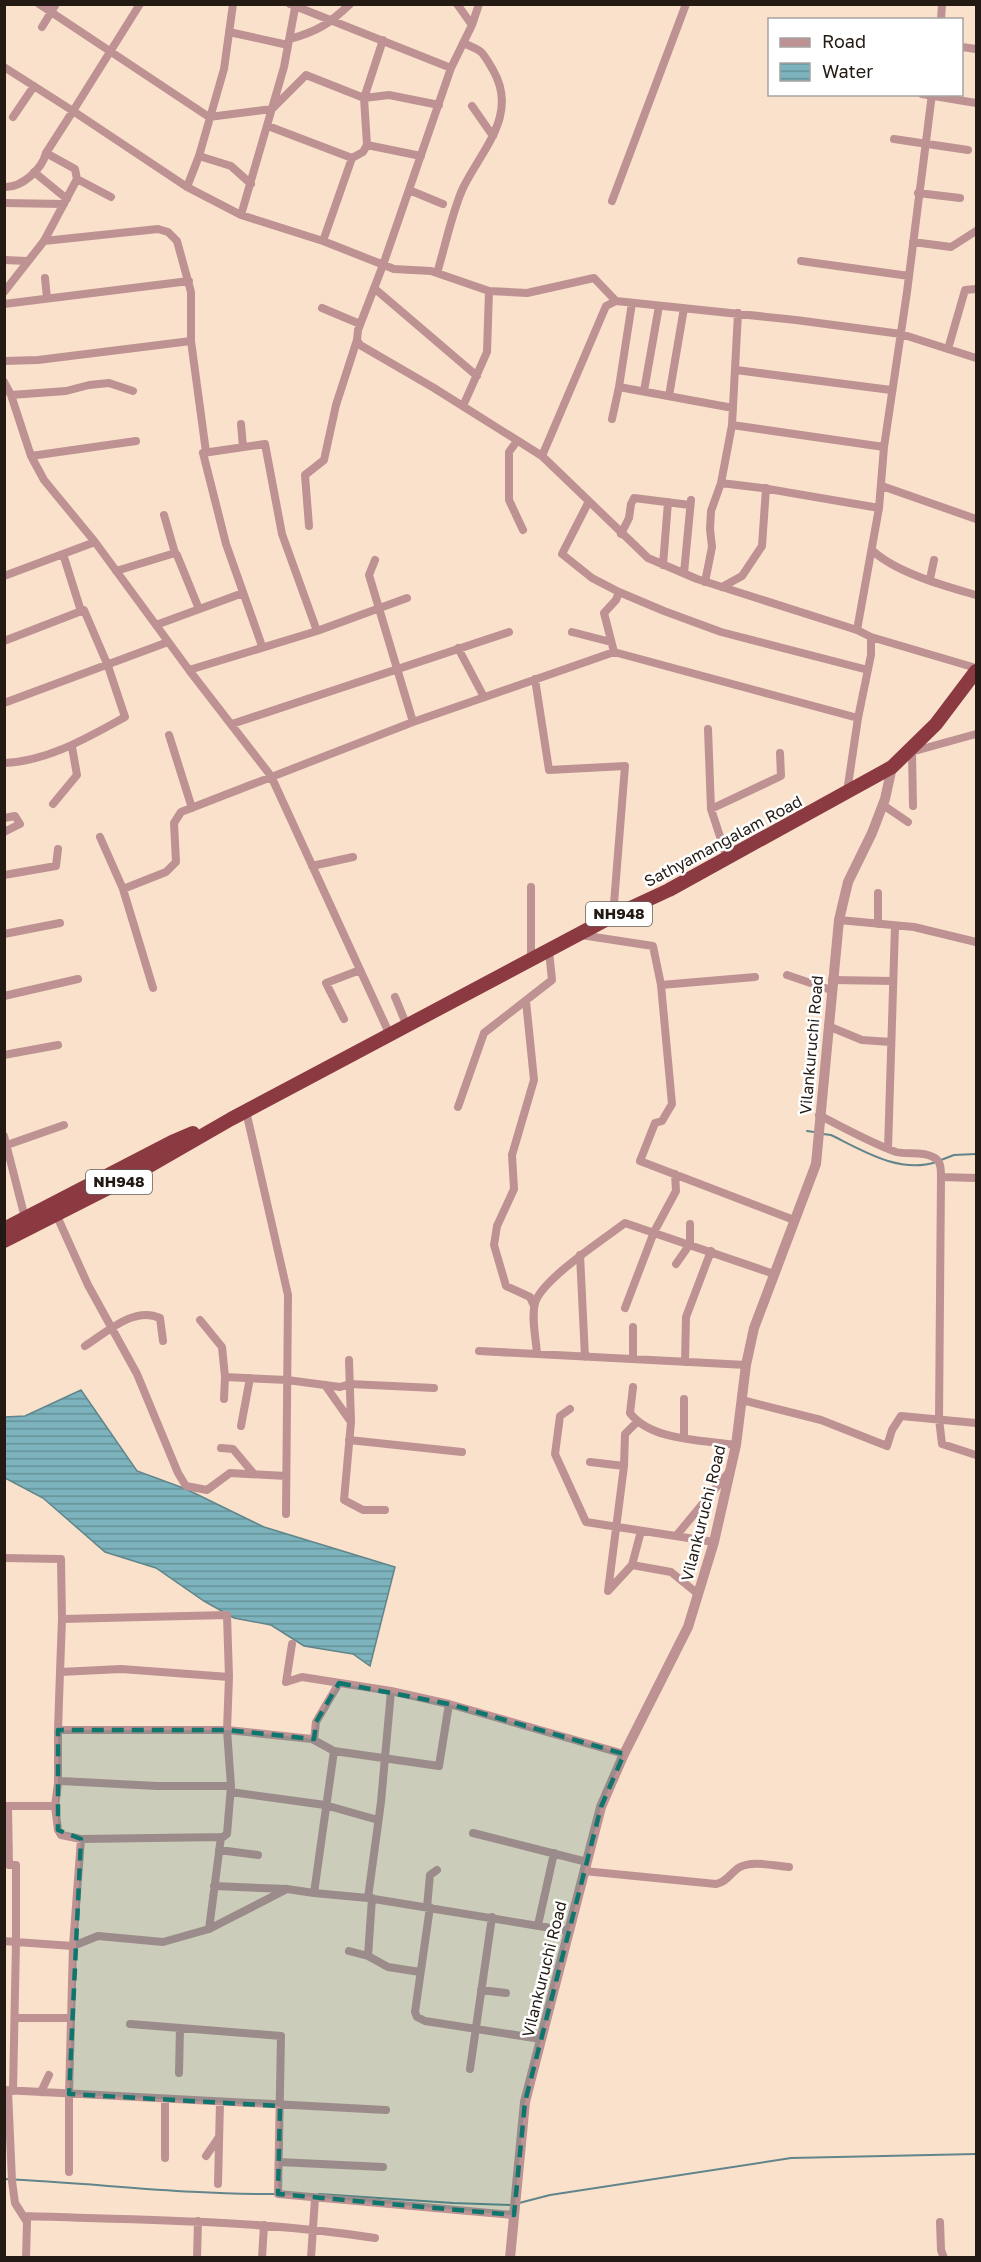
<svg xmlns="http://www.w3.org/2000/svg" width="981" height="2262" font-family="'Golos Text',sans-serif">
<defs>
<pattern id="water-rules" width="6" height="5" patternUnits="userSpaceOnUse" patternTransform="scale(1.5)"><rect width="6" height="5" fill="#7cb3bd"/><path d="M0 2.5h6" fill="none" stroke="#659198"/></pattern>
</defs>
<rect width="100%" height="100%" fill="#fae1cc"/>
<path fill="url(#water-rules)" stroke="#61858a" stroke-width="1.5" d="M81 1390 137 1471 186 1489 264 1527 395 1567 370 1666 353 1654 304 1646 271 1625 234 1618 204 1601 156 1568 105 1552 43 1498 5 1478V1417L25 1416Z"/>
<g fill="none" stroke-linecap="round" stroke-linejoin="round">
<path stroke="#61858a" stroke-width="2" d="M807 1131 814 1132
M823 1134 831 1135C863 1151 900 1174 936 1162
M941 1160 954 1155 976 1154
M4 2179C95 2183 186 2195 277 2194
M319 2194 453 2203 511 2205
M519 2203 550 2195 791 2158 976 2154"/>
<path stroke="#be9193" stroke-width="8" d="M39 4 209 117 272 109 306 75 364 98 389 95 439 105
M140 4 73 111 187 187 241 215 323 241 394 269 431 271 489 291 527 293 594 278 616 301
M290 4 451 68
M457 4 472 25 451 68 383 265 358 330 357 340 360 345 434 388 542 456 648 558 697 579 857 630 871 637V655L858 718
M941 20 942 4
M472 25 479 4
M42 27 56 4
M229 32 288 45
M290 39C318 31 329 24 350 4
M962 47 976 49
M4 67 73 111 46 153 75 169 77 179 44 241 4 292
M922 94 976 103
M472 106 493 136
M13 117 34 86
M268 126 352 158 363 152 367 145 421 156
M894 139 968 150
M367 145 364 98 383 40
M199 156 231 166 251 184
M34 172 67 199
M77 179 111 197
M4 187C22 188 42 169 46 153
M187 187 199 156 224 69 233 4
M409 190 443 204
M918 193 960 198
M612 201 686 4
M4 203 64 204
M241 215 284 67 295 8
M44 241 158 229 168 232 177 241 191 292V341L206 452
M323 241 352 158
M913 242 951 247 976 231
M4 260 27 261
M801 261 909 276
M437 273C445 247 452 212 463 188 482 149 519 115 493 70 482 51 483 51 463 43
M45 278 47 298
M374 288 477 376
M4 304 189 281
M322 308 360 324
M738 313 732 425 721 483 762 488 879 508
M948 349 965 290 976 289
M4 361 38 360 191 341
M736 370 891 390
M4 382 11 395 31 456 44 480 95 542 189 670 271 776 390 1035
M619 387 733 408
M644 391 659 306
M11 395 66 391 89 385 109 383 133 391
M669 396 684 308
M463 406 487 352 489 291
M612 419 619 387 632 303
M241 424 243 447
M732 425 884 447
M517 441 509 452V500L523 530
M31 456 136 441
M542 456 606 306 616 301 796 320 901 334 976 358
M882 486 976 519
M588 503 562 554 592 578 619 592 664 611 721 632 868 670
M164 515 175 553
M309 526 305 475 324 460 336 405 357 340
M621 534 629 518 631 504 634 498 690 505
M873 551C897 573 945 586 976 595
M63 554 81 611
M375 560 369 575 413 722
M663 565 668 502
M116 571 175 553 177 555 199 609
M684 573 691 500
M4 576 95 542
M930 579 934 560
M705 582 712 547 710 529 711 511 721 483
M722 587 742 576 762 546 766 488
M156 625 243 593
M857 630 879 508 884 447 907 292 932 94
M572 632 611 642
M871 637 976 668
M4 641 84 610 108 666 125 717C87 738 48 761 4 763
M262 646 226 544 203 453 265 444 282 534 317 631
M458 648 484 697
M614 652 604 613 616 600 619 592
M189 670 317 631 407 598
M535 679 549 770 625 766 613 916
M4 703 168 642
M232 724 509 632
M708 729 711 809 727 858
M169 735 192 808
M911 752 976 734
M912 752 913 806
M53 804 77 775 72 747
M883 805 908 822
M711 809 781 776 780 753
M4 818 15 816 20 824 4 832
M100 837 123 889 153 988
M312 866 353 857
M4 875 56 866 58 849
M123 889 166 872 176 862 174 823 181 812 413 722 614 652 858 718 847 792
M839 920 914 927 976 942
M878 924V893
M4 934 60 923
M581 935 653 946 661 985 672 1104 662 1121 655 1123 640 1161 794 1220
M531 960V887
M787 975 831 990
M832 980 893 981
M661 985 755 977
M4 996 78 979
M395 997 407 1026
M526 1001 534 1080 512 1155 514 1189 497 1226 494 1245 506 1286 530 1297 534 1306
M344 1019 326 983 360 970
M828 1026 862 1040 891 1042
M4 1055 58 1045
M458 1107 484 1033 552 980 549 951
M246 1111 288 1295 286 1514
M819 1115C844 1128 869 1142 896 1152 907 1155 922 1151 933 1157 941 1160 941 1169 941 1177L939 1419 942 1444 976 1455
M4 1136 25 1218
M7 1145 64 1125
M888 1149 895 926
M941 1177 976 1178
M56 1214 88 1285 137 1374 178 1473 186 1486 207 1490 230 1473 286 1476
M580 1255 585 1357
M676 1264 690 1244V1224
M625 1308 654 1232 676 1191 675 1174
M200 1320 222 1347 225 1377 224 1399
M633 1327V1359
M85 1346C107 1332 134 1306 160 1318L163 1341
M479 1351 746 1365
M537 1354C536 1338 531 1318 535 1303 541 1280 605 1238 625 1223L774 1274
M349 1360 351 1422 344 1500 363 1510H385
M685 1362 686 1317 711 1251
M225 1377 287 1380 340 1387 350 1384 434 1388
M325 1385 351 1422
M633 1387 630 1413C651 1441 703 1440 736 1445
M684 1399V1438
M742 1400 821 1420 887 1446 892 1430 901 1416 976 1423
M570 1409 560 1416 555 1454 586 1522 714 1542
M637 1422 625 1434 624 1466 608 1591 632 1565 641 1531
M241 1426 250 1378
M349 1440 462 1452
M221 1448 233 1449 254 1474
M590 1462 624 1466
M676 1536 729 1472
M4 1558 61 1559 62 1619 60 1672 121 1669 229 1677
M632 1565 671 1572 698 1594
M62 1619 227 1615 229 1677 227 1730 312 1739 334 1751 314 1893 368 1898 569 1931
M292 1644 286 1682 302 1677 391 1691 449 1704
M58 1730 60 1672
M314 1740 316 1722 339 1683
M334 1751 439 1766 449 1704 624 1754
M231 1792 325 1805 378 1820
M5 1806H8L9 1865H16V1942L73 1946 69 2094V2172
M8 1806H55L58 1783 61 1781 157 1786H231L227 1730H58V1783
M55 1806 58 1830 61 1835 81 1839 223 1837 227 1834 231 1786
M473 1833 587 1862
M81 1839 73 1946 98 1936 163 1942 209 1929 287 1889
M219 1850 258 1855
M584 1871 716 1884C727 1882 731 1872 740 1867 753 1860 774 1866 789 1867
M214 1886 287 1889 314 1893
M368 1898 381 1802 391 1691
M427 1907 430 1875 437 1870
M430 1907 415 2012 417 2017 425 2021 541 2039
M538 1925 554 1853
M209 1929 221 1837
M4 1941 16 1942 13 2091
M349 1951 368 1956 388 1967 420 1972
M368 1956 372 1898
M481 1990 506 1993
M15 2018H71
M130 2024 281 2036 278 2194 514 2215
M470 2069 492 1917
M179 2073 180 2028
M4 2090 386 2110
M8 2091 12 2181 15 2203 27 2222 26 2258
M41 2092 49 2075
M165 2099V2158
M206 2156 219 2137
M279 2162 383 2167
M218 2184 220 2102
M24 2216C141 2220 259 2220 375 2238
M940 2222 941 2250 944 2258
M197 2258 198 2221
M262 2258 264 2225
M311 2258 315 2198"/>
<path stroke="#be9193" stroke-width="10" d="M510 2258 525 2102 601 1807 624 1754 688 1627 714 1542 736 1445 746 1365 754 1328 816 1164 839 920 848 882 872 833 885 799 892 767"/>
<path stroke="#8c3a42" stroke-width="14" d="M4 1229 172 1142 193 1133
M4 1241 132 1176 231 1119 613 916 669 890 892 767 936 724 976 671"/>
</g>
<path fill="#0f766e" fill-opacity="0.2" stroke="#0f766e" stroke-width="4.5" stroke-dasharray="12 8" stroke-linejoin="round" d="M339 1683 449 1704 624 1754 601 1807 525 2102 514 2215 278 2194 280 2106 69 2094 81 1839 58 1830V1730H227L314 1739 316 1722Z"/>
<g text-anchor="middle" stroke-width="5" stroke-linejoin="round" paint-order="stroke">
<g fill="#fff" stroke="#655f5a" stroke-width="1.5">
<rect x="586" y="902" width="66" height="24" rx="4.5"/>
<rect x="86" y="1170" width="66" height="24" rx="4.5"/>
</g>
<g font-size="15" font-weight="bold" fill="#231a13">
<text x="619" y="919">NH948</text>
<text x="119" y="1187">NH948</text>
</g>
<g font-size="16" fill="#231a13" stroke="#fff">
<text transform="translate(723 841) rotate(-28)" y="6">Sathyamangalam Road</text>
<text transform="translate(811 1045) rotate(-85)" y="6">Vilankuruchi Road</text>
<text transform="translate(703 1513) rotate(-76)" y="6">Vilankuruchi Road</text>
<text transform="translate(544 1969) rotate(-76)" y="6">Vilankuruchi Road</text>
</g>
</g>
<rect width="981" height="2262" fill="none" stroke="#231a13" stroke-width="12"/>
<rect x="768" y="18" width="195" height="78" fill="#ffffff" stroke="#a7a3a1" stroke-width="1.5"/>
<rect x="780" y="38" width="30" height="9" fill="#be9193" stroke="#a7a3a1" stroke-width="1.5"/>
<text x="822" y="48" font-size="18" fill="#231a13">Road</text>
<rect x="780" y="63" width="30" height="18" fill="url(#water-rules)" stroke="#a7a3a1" stroke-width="1.5"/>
<text x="822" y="78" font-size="18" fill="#231a13">Water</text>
</svg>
